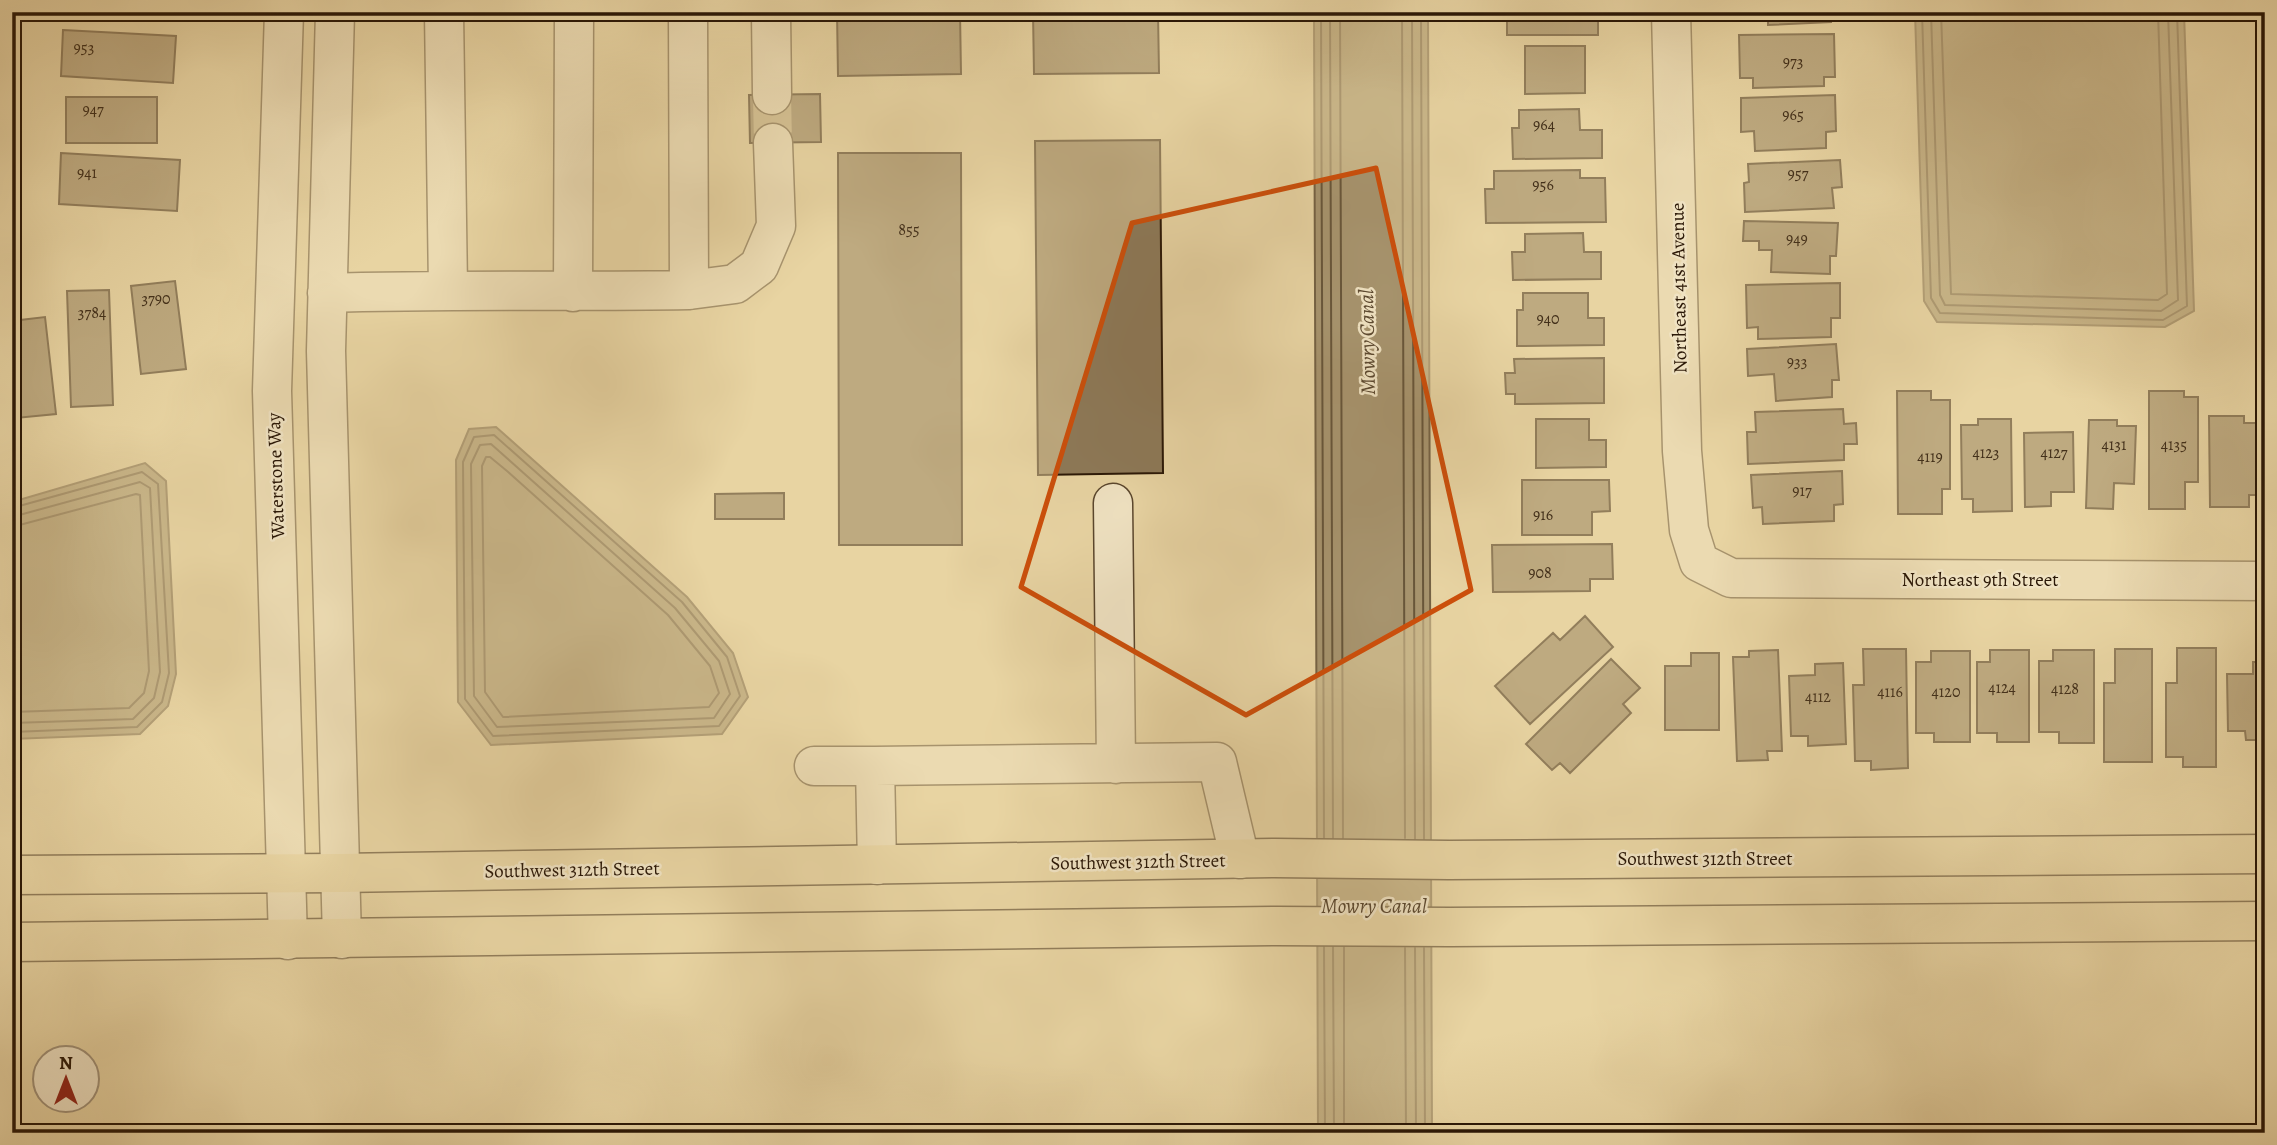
<svg xmlns="http://www.w3.org/2000/svg" width="2277" height="1145" font-family="Alegreya,serif">
<rect width="100%" height="100%" fill="#e8d4a3"/>
<filter id="stains"><feTurbulence type="fractalNoise" baseFrequency=".00286" numOctaves="4"/><feColorMatrix values="0 0 0 0 .2 0 0 0 0 .09 0 0 0 0 .02 0 0 0 .5 -.17"/></filter>
<radialGradient id="worn" r=".72"><stop offset=".6" stop-color="#630" stop-opacity="0"/><stop offset="1" stop-color="#630" stop-opacity=".3"/></radialGradient>
<path fill="#a7946e" stroke="#756244" stroke-width="2" d="M1314 12H1428L1432 1133H1318Z
M1915 12H2184L2194 311 2165 327 1937 322 1924 301Z
M496 427 687 597 733 653 748 697 722 734 491 745 458 702 456 460 469 429Z
M145 463 166 481 176 674 168 706 140 734 12 739V502Z"/>
<g fill="none" stroke-linecap="round" stroke-linejoin="round">
<path stroke="#68563a" stroke-width="2" d="M1321 12 1324 838
M1330 12 1333 838
M1340 12 1343 838
M1402 12 1405 838
M1412 12 1415 839
M1421 12 1424 839
M1922 12 1931 298 1940 313 2163 320 2187 306 2177 12
M1931 12 1940 295 1945 305 2161 311 2178 300 2168 12
M1941 12 1951 294 2158 300 2167 294 2158 12
M494 435 682 602 727 657 740 696 719 726 493 736 465 699 463 462 474 437Z
M491 444 675 608 719 661 730 694 714 718 497 727 474 696 471 464 480 445Z
M486 457H490L507 471 668 615 710 666 719 693 709 707 503 717 485 692 482 466Z
M12 508 142 472 158 484 169 673 162 702 137 727 12 732
M12 517 140 482 150 488 160 672 154 698 133 719 12 723
M12 527 136 494 140 495 149 671 144 693 129 708 12 712
M1324 947 1325 1133
M1333 947 1334 1133
M1344 947V1133
M1405 948 1406 1133
M1415 948 1416 1133
M1424 948 1425 1133"/>
</g>
<path fill="#8d7958" stroke="#2a1706" stroke-width="2" d="M110 12H163V15Z
M837 12H960L961 74 838 76Z
M1033 12H1158L1159 73 1034 74Z
M1507 12H1598V35H1507Z
M1768 12H1831V22L1768 25Z
M63 30 176 36 173 83 61 76Z
M1834 34 1835 77H1824V86L1753 88V78H1740L1739 35Z
M1525 46H1585V93L1525 94Z
M820 94 821 142 750 143 749 95Z
M1835 95 1836 131 1826 132V148L1755 151 1754 131 1741 132V98Z
M66 97H157V143H66Z
M1579 109 1580 130H1602V158L1513 159 1512 128H1519V110Z
M1160 140 1163 473 1038 475 1035 141Z
M2259 141H2265V173H2260Z
M61 153 180 160 177 211 59 204Z
M838 153H961L962 545H839Z
M1840 160 1842 187 1832 188 1834 208 1745 212 1744 183 1749 182 1748 164Z
M1580 170V178H1605L1606 222 1486 223 1485 189H1494V171Z
M2261 201H2265V236H2262Z
M1744 221 1838 223 1836 256H1830V274L1771 272 1772 250H1759V241H1743Z
M1583 233 1584 252H1601V279L1513 280 1512 252H1525V234Z
M175 281 186 369 141 374 131 286Z
M1840 283V318H1831V337L1758 339V327L1747 328 1746 285Z
M109 290 113 405 71 407 67 291Z
M1523 293H1588V318H1604V345L1517 346V310H1523Z
M45 317 56 414 16 418 12 383V321Z
M1836 344 1839 380H1832V397L1776 401 1774 374 1748 376 1747 349Z
M1604 358V403L1515 404V394H1506L1505 373H1515L1514 359Z
M1897 391H1931V400H1950V489H1942V514H1898Z
M2149 391H2184V397H2198V482H2185V509H2149Z
M1843 409 1844 424 1856 423 1857 444H1844V460L1748 464 1747 432H1756L1755 412Z
M2209 416H2244V423H2261V495H2249V507H2210Z
M1536 419H1589V440H1606V467L1536 468Z
M1978 419H2011L2012 511 1973 512V499H1962L1961 425H1978Z
M2089 420H2117V426H2136L2134 484 2114 483 2113 509 2086 508Z
M2073 432 2074 492H2051V506L2025 507 2024 433Z
M1842 471 1843 504 1834 505V521L1763 524 1762 507 1753 508 1751 475Z
M1522 480H1609L1610 511 1592 512V535H1522Z
M784 493V519H715V494Z
M1612 544 1613 579H1590V591L1493 592 1492 545Z
M1585 616 1613 647 1530 724 1495 686 1553 633 1560 640Z
M2177 648H2216V767H2183V757H2166V683H2177Z
M1863 649H1906L1908 768 1871 770V761H1855L1853 685H1864Z
M2115 649H2152V762H2104V683H2115Z
M1778 650 1782 751H1767L1768 760 1737 761 1733 657H1749V651Z
M1990 650H2029V742H1997V733H1977V662H1990Z
M2053 650H2094V743H2059V732H2039V661H2053Z
M1931 651H1970V742H1934V733H1916V662H1931Z
M1691 653H1719V730H1665V666H1691Z
M1611 659 1640 688 1623 704 1631 713 1570 773 1560 763 1552 770 1526 744Z
M2253 662H2265V740H2246L2245 731H2228L2227 674H2253Z
M1843 663 1846 744 1808 746V736H1791L1789 676 1815 675V664Z"/>
<g fill="none" stroke-linecap="round" stroke-linejoin="round">
<path stroke="#c2ae84" stroke-width="38" stroke-dasharray="38 19" stroke-linecap="butt" d="M772 95 773 143"/>
<g stroke="#5a462d" stroke-width="41">
<path id="minor" d="M284 12 272 391 288 940
M335 12 326 351 342 939
M444 12 448 289
M771 12 772 95
M1671 12 1682 451 1689 530 1699 562 1731 578 2265 581
M689 290 735 284 759 266 776 226 773 143
M573 292 574 12
M327 293C448 289 569 292 689 290L688 12
M1113 503 1116 764
M814 766H875
M877 865 875 766 1217 762 1240 859"/>
</g>
<g stroke="#2a1706" stroke-width="41">
<path id="major" d="M12 875 340 873 1275 858 1449 860 2265 854
M12 942 1276 926 1450 927 2265 921"/>
</g>
<use href="#minor" stroke="#f0e3c3" stroke-width="38"/>
<use href="#major" stroke="#e8d4a3" stroke-width="38"/>
</g>
<path d="M0 0H2277V1145H0ZM1376 168 1471 590 1246 715 1021 587 1132 223Z" fill="#e8d4a3" fill-opacity=".55" fill-rule="evenodd"/>
<path fill="none" stroke="#cc4f0b" stroke-width="5" stroke-linejoin="round" d="M1376 168 1471 590 1246 715 1021 587 1132 223Z"/>
<g text-anchor="middle" stroke-width="5" stroke-linejoin="round" paint-order="stroke">
<g font-size="16" fill="#43301a">
<text x="84" y="53">953</text>
<text x="1793" y="67">973</text>
<text x="93" y="115">947</text>
<text x="1793" y="120">965</text>
<text x="1544" y="130">964</text>
<text x="87" y="178">941</text>
<text x="1798" y="179">957</text>
<text x="1543" y="190">956</text>
<text x="909" y="235">855</text>
<text x="1797" y="244">949</text>
<text x="156" y="304">3790</text>
<text x="92" y="318">3784</text>
<text x="1548" y="324">940</text>
<text x="1797" y="367">933</text>
<text x="2114" y="450">4131</text>
<text x="2174" y="450">4135</text>
<text x="1986" y="458">4123</text>
<text x="2054" y="458">4127</text>
<text x="1930" y="462">4119</text>
<text x="1802" y="496">917</text>
<text x="1543" y="520">916</text>
<text x="1540" y="578">908</text>
<text x="2002" y="693">4124</text>
<text x="2065" y="694">4128</text>
<text x="1890" y="697">4116</text>
<text x="1946" y="697">4120</text>
<text x="1818" y="702">4112</text>
</g>
<g font-size="19" fill="#2a1706" stroke="#f0e3c3">
<text transform="translate(1678 288) rotate(-91)" y="7">Northeast 41st Avenue</text>
<text transform="translate(275 476) rotate(-92)" y="7">Waterstone Way</text>
<text x="1980" y="586">Northeast 9th Street</text>
<text x="1705" y="865">Southwest 312th Street</text>
<text transform="translate(1138 861) rotate(-1)" y="7">Southwest 312th Street</text>
<text transform="translate(572 869) rotate(-1)" y="7">Southwest 312th Street</text>
</g>
<g font-size="21" font-style="italic" fill="#5c4930" stroke="#f0e3c3">
<text transform="translate(1367 342) rotate(-91)" y="7">Mowry Canal</text>
<text x="1374" y="913">Mowry Canal</text>
</g>
</g>
<rect width="2277" height="1145" fill="none" stroke="#e8d4a3" stroke-width="42"/>
<rect x="14" y="14" width="2249" height="1117" fill="none" stroke="#2a1706" stroke-width="3.5"/>
<rect x="21" y="21" width="2235" height="1103" fill="none" stroke="#2a1706" stroke-width="2"/>
<g transform="translate(66 1079)"><circle r="33" fill="#f0e3c3" stroke="#a19177" stroke-width="2"/>
<path d="M0-5L12 26L0 18L-12 26Z" fill="#8f2418"/>
<text y="-10" font-size="19" font-weight="bold" text-anchor="middle" fill="#2a1706">N</text>
</g>
<rect width="100%" height="100%" filter="url(#stains)"/>
<rect width="100%" height="100%" fill="url(#worn)"/>
</svg>
